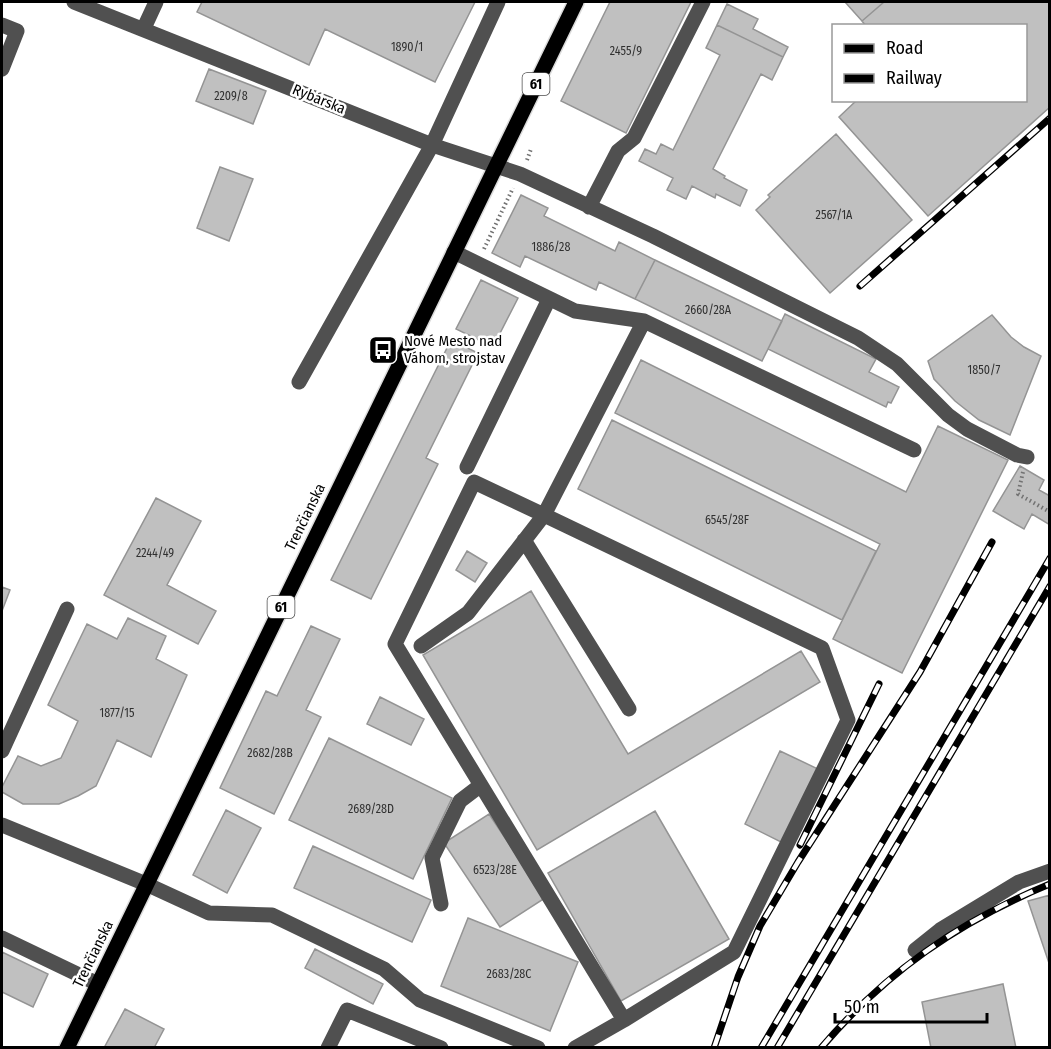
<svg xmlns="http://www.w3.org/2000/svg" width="1051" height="1049" font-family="'Fira Sans Condensed',sans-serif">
<rect width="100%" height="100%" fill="#fff"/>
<path fill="#c0c0c0" stroke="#949494" stroke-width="1.5" d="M202 2H475L435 82 325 29 309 65 197 12Z
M610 2H691L626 133 561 101Z
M845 2H884L862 21Z
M884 2H1050V107L928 216 839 117 857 100H1026V26H866L862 21Z
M727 4 758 19 753 29 788 47 783 57 717 25Z
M717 25 783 57 772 80 761 74 713 169 725 176 724 178 747 190 740 206 716 194 715 198 692 186 686 199 667 190 673 178 639 161 645 149 656 154 661 144 673 150 720 55 706 48Z
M209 69 266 91 253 124 196 101Z
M836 134 912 220 830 293 756 210 770 197 768 195Z
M220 167 253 179 229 241 197 228Z
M521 195 548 208 544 216 615 251 619 242 655 260 635 299 599 282 596 290 525 256 520 267 492 253Z
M655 260 782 321 762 361 635 299Z
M481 280 518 298 493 347 456 329Z
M785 314 876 359 869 372 899 387 891 403 888 402 886 407 768 349Z
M992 315 1011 337 1024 347 1041 356 1010 435 979 420 955 401 934 379 928 361Z
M451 340 478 353 426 458 438 464 371 599 331 580Z
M641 360 906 492 938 426 1008 460 902 673 833 639 880 544 615 413Z
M612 420 876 551 842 620 578 489Z
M1020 466 1044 480 1039 490 1050 496V525L1032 514 1024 529 993 511Z
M156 498 201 521 167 585 216 611 198 644 104 595Z
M467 551 487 563 475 582 456 570Z
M2 587 10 590 2 611Z
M531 591 628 754 801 651 820 682 537 850 423 655Z
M128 618 166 636 156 659 187 675 151 757 117 740 96 786 78 796 59 804H23L2 792V787L18 756 41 766 61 758 78 721 48 705 87 624 117 639Z
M311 626 340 639 306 710 321 717 274 814 220 788 266 691 277 696Z
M380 697 424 719 411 745 367 724Z
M329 738 452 798 413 879 289 820Z
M780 751 818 769 783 843 745 824Z
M226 810 261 828 227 893 193 875Z
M655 811 729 939 621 1001 548 873Z
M489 814 545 898 500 927 444 843Z
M313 846 431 900 412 942 294 888Z
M1050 895V966L1028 901Z
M468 918 578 962 550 1031 441 986Z
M315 949 383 984 373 1004 305 968Z
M2 952 48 974 33 1007 2 992Z
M1003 984 1016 1048H931L922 1002Z
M125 1009 164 1029 154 1048H104Z"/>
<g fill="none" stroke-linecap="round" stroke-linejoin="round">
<g stroke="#dbdbdb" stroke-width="18">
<path id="major" d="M67 1048 576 2"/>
</g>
<path stroke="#727272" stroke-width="4" stroke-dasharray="1.5 3" stroke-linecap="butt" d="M527 160 531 149
M484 249 513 188
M1023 472 1018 494 1050 512"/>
<path stroke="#505050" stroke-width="15" d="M74 2 432 145 520 174 653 236 858 338 897 364 948 415 967 429 1017 455 1027 457
M2 25 17 31 2 69
M144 28 156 2
M589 207 618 151 634 138 703 2
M454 252 575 311 644 321 914 450
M299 382 432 145 498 2
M467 467 549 299
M524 540 629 709
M421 646 468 613 544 515 474 482 395 644 624 1020
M2 751 67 609
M2 825 146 884 209 913 272 915 384 969 420 1000 538 1048
M441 904 432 858 460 801 481 785
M2 938 98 984
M915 950 940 930 1019 882 1050 871
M328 1048 347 1010 441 1048
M575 1048 624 1020 734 952 848 720 822 648 544 515 644 321"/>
<use href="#major" stroke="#000" stroke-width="15"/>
<g stroke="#000" stroke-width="7">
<path id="rail" d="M860 286 1050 118
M800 845 879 684
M714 1048 738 977 760 926 798 862 920 672 992 542
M761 1048 1050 558
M777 1048 1050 586
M821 1048C886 972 958 922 1050 884"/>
</g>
<use href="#rail" stroke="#fff" stroke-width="4.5" stroke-dasharray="14" stroke-linecap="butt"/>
</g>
<defs>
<g id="bus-square" transform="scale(1.5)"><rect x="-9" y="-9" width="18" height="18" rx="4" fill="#000" stroke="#fff"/><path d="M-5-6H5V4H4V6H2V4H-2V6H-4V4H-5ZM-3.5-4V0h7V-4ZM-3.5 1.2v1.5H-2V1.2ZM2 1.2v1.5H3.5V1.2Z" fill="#fff"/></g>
</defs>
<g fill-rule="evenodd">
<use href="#bus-square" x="383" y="350"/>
</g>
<g text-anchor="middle" stroke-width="5" stroke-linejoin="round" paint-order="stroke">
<g font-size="12" fill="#303030">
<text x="407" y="51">1890/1</text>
<text x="626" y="55">2455/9</text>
<text x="231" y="100">2209/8</text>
<text x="834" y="219">2567/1A</text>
<text x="551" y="251">1886/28</text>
<text x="708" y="314">2660/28A</text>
<text x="984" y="374">1850/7</text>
<text x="727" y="524">6545/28F</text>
<text x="155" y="557">2244/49</text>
<text x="117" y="717">1877/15</text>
<text x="270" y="757">2682/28B</text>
<text x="371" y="813">2689/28D</text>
<text x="495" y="874">6523/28E</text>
<text x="509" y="978">2683/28C</text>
</g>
<g fill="#fff" stroke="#4c4c4c" stroke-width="1.5">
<rect x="522.5" y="73" width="27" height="22" rx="4.5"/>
<rect x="267.5" y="596" width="27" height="22" rx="4.5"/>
</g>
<g font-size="14" font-weight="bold" fill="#000">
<text x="536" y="89">61</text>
<text x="281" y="612">61</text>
</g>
<g font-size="15" fill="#000" stroke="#fff">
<text transform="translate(319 99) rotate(22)" y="5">Rybárska</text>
<text transform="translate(305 517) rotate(-64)" y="5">Trenčianska</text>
<text transform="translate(93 954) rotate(-64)" y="5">Trenčianska</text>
</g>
<g font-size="15" fill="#000" stroke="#fff" text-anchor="start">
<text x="404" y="346">Nové Mesto nad<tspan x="404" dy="17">Váhom, strojstav</tspan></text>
</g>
</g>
<rect width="1051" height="1049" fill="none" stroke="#000000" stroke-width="6"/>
<rect x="832" y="24" width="195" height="78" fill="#ffffff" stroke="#999999" stroke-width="1.5"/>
<rect x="844" y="44" width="30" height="9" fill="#000000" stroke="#999999" stroke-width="1.5"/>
<text x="886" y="54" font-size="18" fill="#000000">Road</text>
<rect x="844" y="74" width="30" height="9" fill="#000000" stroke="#999999" stroke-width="1.5"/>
<text x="886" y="84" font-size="18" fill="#000000">Railway</text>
<path d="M835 1013v9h152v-9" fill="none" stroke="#000000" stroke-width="3"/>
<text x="844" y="1013" font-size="18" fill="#000000" stroke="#ffffff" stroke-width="4.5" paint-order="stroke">50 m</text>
</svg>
